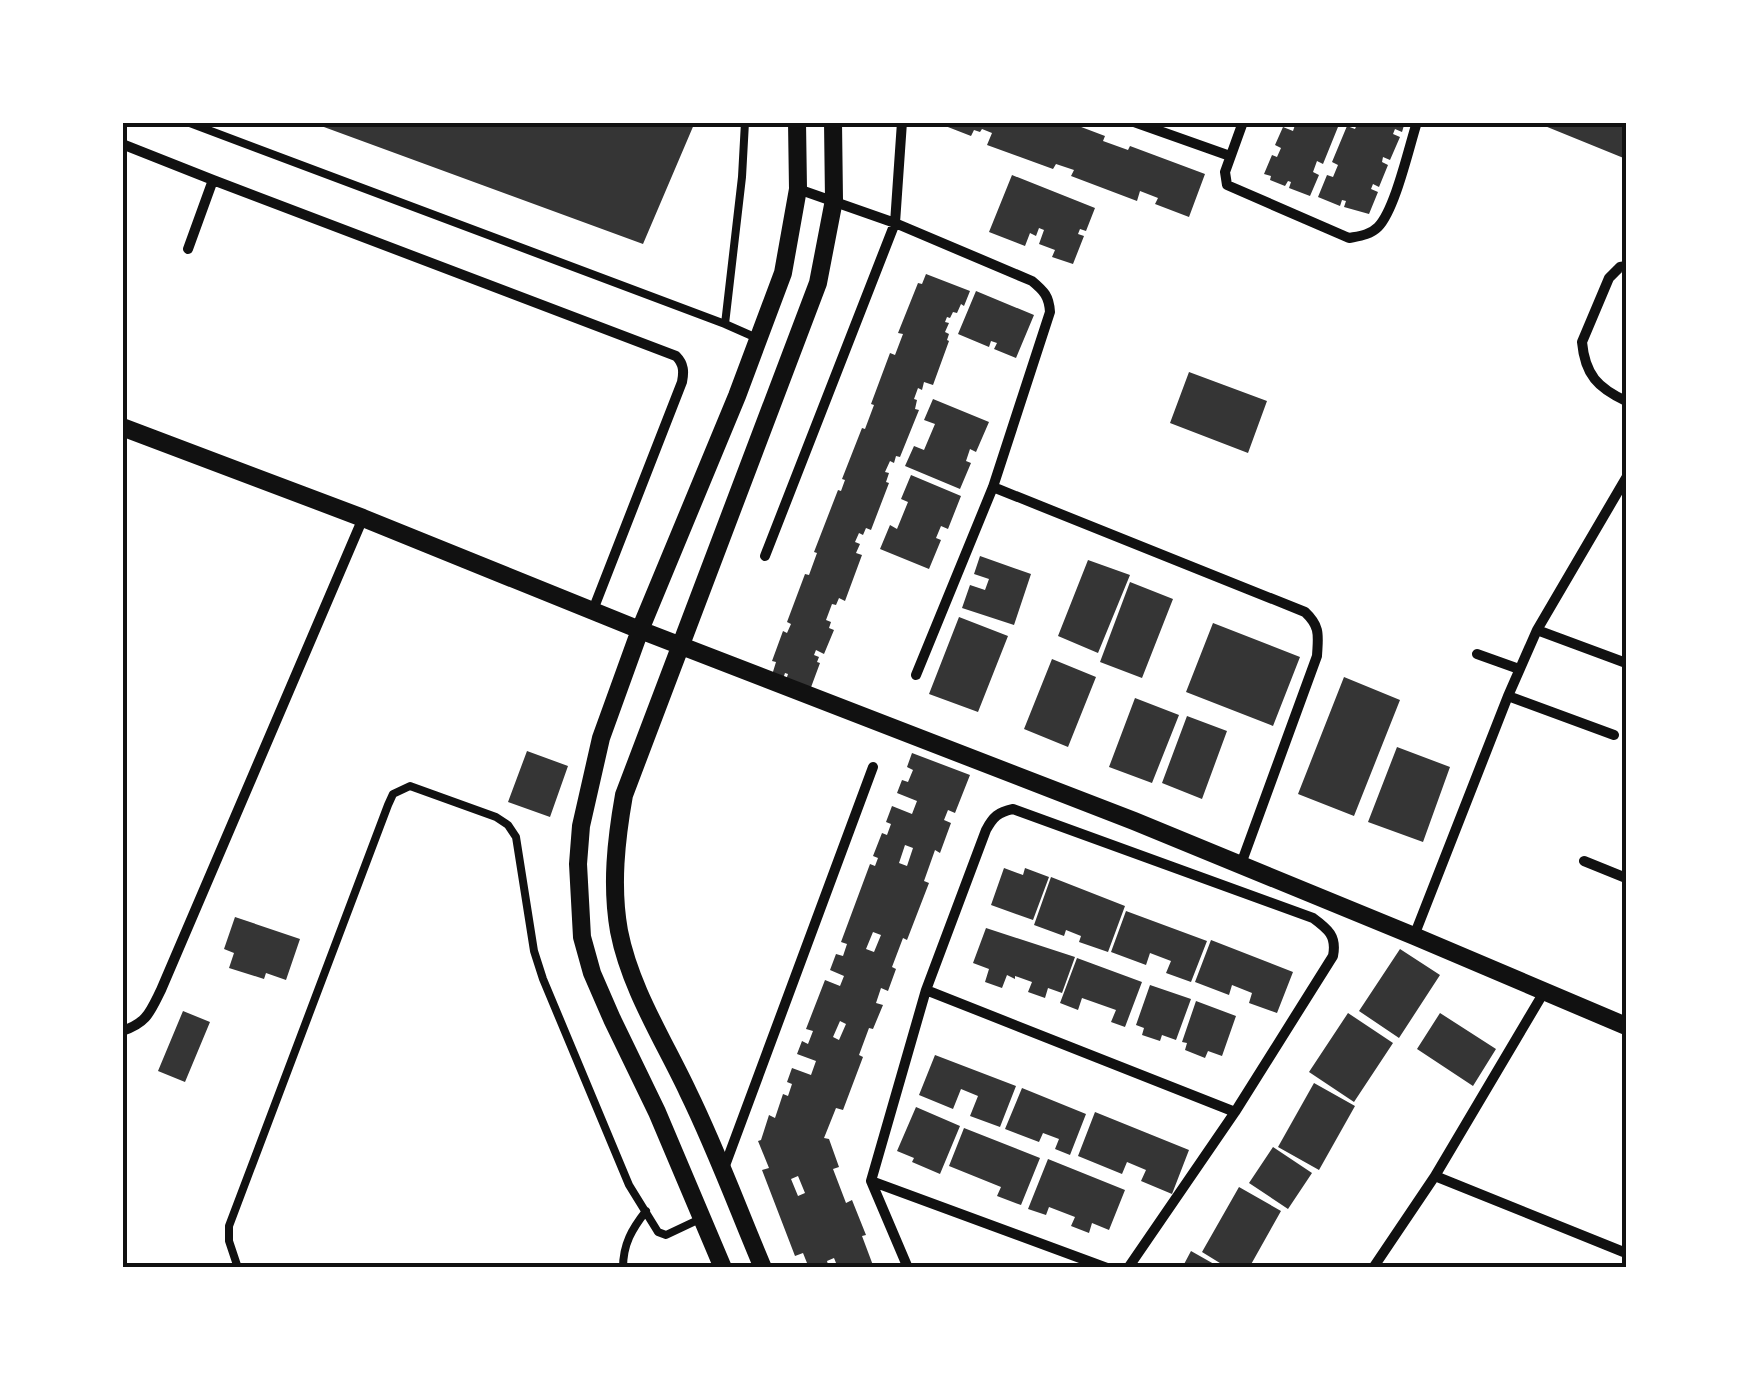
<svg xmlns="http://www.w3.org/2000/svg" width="1749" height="1390" font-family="Roboto,sans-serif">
<rect width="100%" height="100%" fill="#fff"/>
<path fill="#353535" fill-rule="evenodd" d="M695 122 643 244 313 123V122Z
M935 122H1068L1105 136 1103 141 1128 150 1130 146 1205 174 1189 217 1155 204 1158 198 1140 191 1137 201 1071 176 1074 170 1056 164 1053 169 987 145 992 133 982 129 980 132 974 130 971 136Z
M1296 122H1340L1323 164 1317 161 1313 172 1319 175 1310 196 1289 188 1291 182 1288 181 1285 186 1270 180 1271 176 1264 174 1272 155 1277 157 1281 148 1275 145 1283 127 1293 131Z
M1358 122H1405L1402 132 1395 129 1393 134 1400 137 1390 160 1383 157 1382 162 1388 165 1379 187 1373 184 1371 189 1378 192 1369 214 1344 207 1346 201 1342 200 1340 206 1318 197 1327 175 1333 177 1338 165 1332 162 1347 126 1355 129Z
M1535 122H1626V159Z
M1012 175 1095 208 1086 231 1080 229 1078 234 1084 236 1073 264 1052 257 1055 250 1039 244 1044 230 1039 228 1036 236 1030 233 1025 246 989 232Z
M926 274 970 291 964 306 961 304 957 313 953 312 950 318 947 317 945 322 949 323 945 332 949 334 947 340 949 341 933 385 924 382 922 390 918 388 914 399 917 400 915 409 919 410 900 457 896 456 894 463 890 461 885 472 889 473 886 482 889 483 871 530 866 528 863 535 859 533 855 542 860 544 856 553 862 555 845 601 839 598 836 605 832 604 826 620 831 622 829 628 834 630 824 654 816 650 814 655 819 657 817 662 820 663 810 690 786 680 788 674 785 673 783 679 772 675 776 662 772 661 783 631 787 633 791 624 787 622 805 574 809 575 817 553 814 552 838 490 841 491 845 480 842 479 862 428 865 429 874 405 871 404 890 353 895 355 903 334 898 333 918 283 922 284Z
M976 291 1034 315 1016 358 994 349 997 343 991 341 989 347 958 334Z
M1189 372 1267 401 1248 453 1170 423Z
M933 399 989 422 976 452 970 449 966 461 971 463 960 489 905 466 914 446 924 450 935 424 924 420Z
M911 475 961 496 948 529 941 526 936 538 941 540 929 569 880 549 890 525 897 529 908 502 901 499Z
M980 556 1031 574 1014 625 962 608 970 585 985 590 989 579 974 574Z
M1088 560 1130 575 1098 653 1058 636Z
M1130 582 1173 599 1142 678 1100 662Z
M959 617 1008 636 978 712 929 694Z
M1213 623 1300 657 1273 726 1186 692Z
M1052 659 1096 677 1068 747 1024 729Z
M1344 677 1400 700 1354 816 1298 794Z
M1135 698 1179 715 1152 783 1109 767Z
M1187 716 1227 731 1202 799 1162 783Z
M1397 747 1450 767 1423 842 1368 822Z
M527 751 568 766 550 817 508 802Z
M912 753 970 775 955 813 948 810 944 820 951 823 940 853 935 850 924 881 929 883 907 940 903 938 892 967 896 969 888 991 881 988 876 1003 883 1005 873 1029 869 1028 859 1055 863 1057 843 1110 836 1108 824 1138 829 1139 839 1167 833 1169 846 1203 852 1200 866 1235 862 1236 874 1268H838L834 1258 827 1261 829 1268H809L803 1253 795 1256 762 1170 769 1168 758 1141 761 1140 769 1115 775 1118 783 1094 788 1096 792 1084 787 1082 792 1068 811 1075 816 1061 797 1054 802 1041 808 1044 813 1031 806 1029 825 980 840 986 844 976 830 970 836 954 843 956 847 944 841 942 870 864 875 866 878 858 873 856 882 833 887 835 891 824 886 822 892 806 912 814 917 801 897 793 902 780 908 782 913 770 907 767ZM905 845 913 848 907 866 899 863ZM873 932 881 935 874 952 866 949ZM840 1021 846 1024 839 1040 833 1037ZM798 1176 805 1193 798 1196 791 1179Z
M1004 868 1023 875 1025 868 1049 877 1033 920 991 905Z
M1051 877 1125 906 1108 952 1079 942 1081 936 1066 930 1064 936 1034 925Z
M1126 911 1207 941 1191 982 1166 973 1171 961 1150 953 1146 965 1111 952Z
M235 917 300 939 286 980 266 973 264 979 229 968 234 953 224 949Z
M986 928 1075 957 1062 993 1048 988 1045 998 1028 992 1032 982 1015 976V979L1007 975 1002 988 985 982 989 969 973 963Z
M1211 940 1293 972 1277 1013 1249 1003 1252 993 1232 985 1229 995 1195 982Z
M1400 949 1440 975 1399 1038 1359 1011Z
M1077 958 1142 982 1125 1027 1111 1022 1116 1010 1082 998 1078 1010 1060 1003Z
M1150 985 1191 999 1176 1040 1162 1035 1160 1041 1142 1035 1144 1028 1136 1025Z
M1196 1001 1236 1016 1222 1056 1208 1051 1205 1058 1185 1050 1187 1043 1182 1042Z
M183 1011 210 1022 185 1082 158 1071Z
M1348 1013 1393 1043 1354 1102 1309 1072Z
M1440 1013 1496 1049 1473 1086 1417 1049Z
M935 1055 1016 1086 1000 1127 970 1116 978 1096 961 1089 953 1109 919 1095Z
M1314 1083 1355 1106 1319 1170 1278 1147Z
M1022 1088 1086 1114 1070 1155 1055 1149 1059 1139 1043 1133 1039 1142 1005 1129Z
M916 1107 960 1126 940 1174 912 1162 914 1158 897 1151Z
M1095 1112 1189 1150 1172 1194 1141 1181 1146 1170 1127 1162 1122 1174 1078 1156Z
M964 1128 1040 1158 1021 1205 997 1196 1001 1187 949 1166Z
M1273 1147 1312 1173 1288 1209 1249 1183Z
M1048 1159 1125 1190 1109 1230 1092 1223 1089 1233 1071 1226 1075 1217 1049 1207 1046 1215 1028 1209Z
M1239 1187 1281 1211 1249 1268H1228L1202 1252Z
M1191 1251 1221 1268H1182Z"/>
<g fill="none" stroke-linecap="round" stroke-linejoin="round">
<path stroke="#111" stroke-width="8" d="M187 122 725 324
M745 122 742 177 725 324 759 339
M238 1268 229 1241V1226L388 805 393 794 410 786 496 817 508 825 516 837 534 951 543 979 629 1185 658 1232 666 1235 702 1218
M623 1268C623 1244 632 1229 646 1211"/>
<path stroke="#111" stroke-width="10" d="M1134 122 1230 156
M1243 122 1225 172 1227 185 1349 238C1359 236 1370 235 1378 227 1395 210 1409 147 1417 122
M122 144 213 180 676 356C684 364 684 372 682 382L593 610
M798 189 895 223 1032 281C1044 291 1049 296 1050 312L993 487 916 675
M188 249 213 180
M1626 266 1620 267 1609 278 1582 342C1585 375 1598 388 1626 401
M993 487 1305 612C1321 627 1318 636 1317 656L1241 864
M765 556 895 223 902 122
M1537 630 1626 663
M1477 654 1519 669
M1508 696 1614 735
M1584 861 1626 878
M1414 936 1508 696 1537 630 1626 478
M926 990 1235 1112
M122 1031C147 1023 150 1012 161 990L363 518
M723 1171 873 767
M1435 1176 1626 1253
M871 1181 1107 1268
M908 1268 871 1181 926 990 986 830C993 817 998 812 1013 809L1313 918C1328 929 1337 936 1333 956L1235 1112 1128 1268
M1373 1268 1435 1176 1544 992"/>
<path stroke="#111" stroke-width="18" d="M122 427 363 518 640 630 1134 821 1414 936 1626 1026
M723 1268 657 1112 612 1019 592 973 582 937 578 864 581 826 601 738 640 630 737 396 783 273 798 189 797 122
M763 1268C738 1209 716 1149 688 1092 664 1041 630 988 619 931 611 886 616 840 624 795L818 283 834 200 833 122"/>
</g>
<rect width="1749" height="1390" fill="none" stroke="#ffffff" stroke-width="250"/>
<rect x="125" y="125" width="1499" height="1140" fill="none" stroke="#111" stroke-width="4"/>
</svg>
